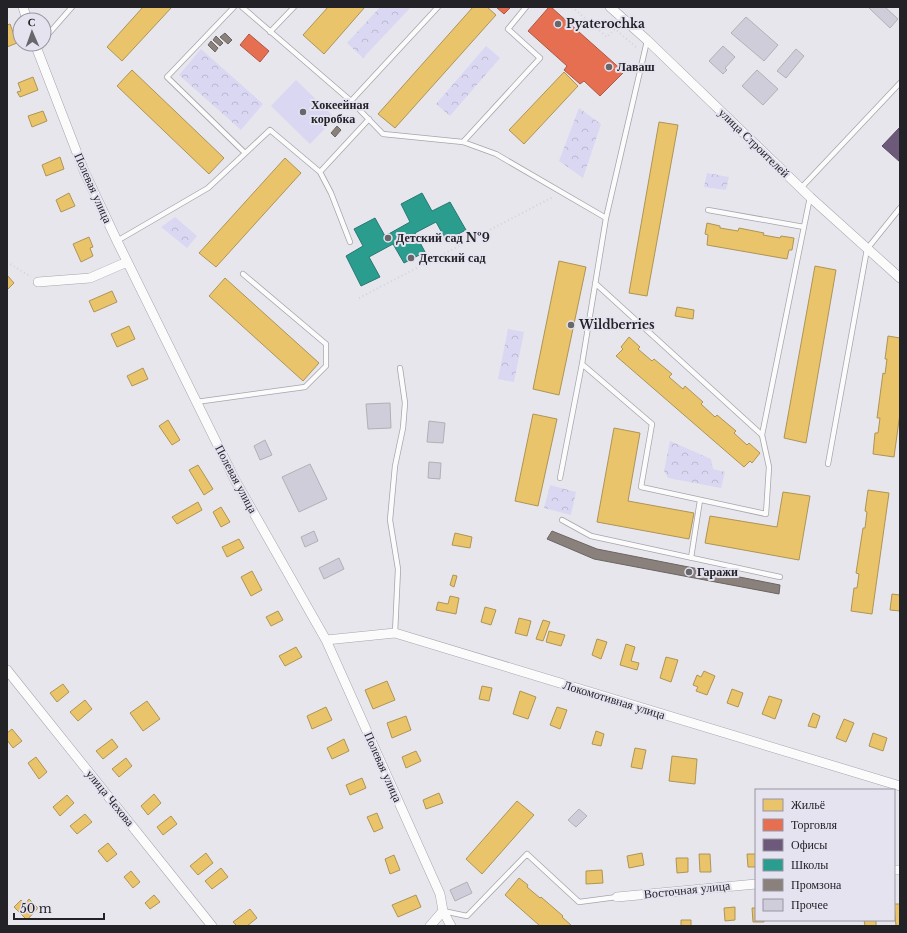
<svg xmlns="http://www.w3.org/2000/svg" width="907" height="933" font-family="'Libre Baskerville',serif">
<defs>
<pattern id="park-crowns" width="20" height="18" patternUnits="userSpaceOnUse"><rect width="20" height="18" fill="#dad7f2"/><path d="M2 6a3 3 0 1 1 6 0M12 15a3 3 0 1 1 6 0" fill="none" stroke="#bbb8d0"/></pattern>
</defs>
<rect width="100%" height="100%" fill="#e7e6ed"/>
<path fill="url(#park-crowns)" d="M380 7H411L363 58 347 43Z
M486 46 500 58 450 116 436 104Z
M201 49 263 104 241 130 179 75Z
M579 108 601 124 583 178 559 161Z
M707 173 729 177 726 190 704 187Z
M175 217 197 236 187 248 161 227Z
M508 329 524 332 514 382 498 379Z
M670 441 711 459 713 469 725 472 721 488 668 478 664 471Z
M550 485 576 492 571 515 544 508Z"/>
<path fill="#dad7f2" d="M296 80 335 118 310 144 271 106Z"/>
<path fill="#e9c46a" stroke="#ae9456" d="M143 7H172L122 61 107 47Z
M328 7H365L324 54 303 35Z
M473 7H487L496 15 395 128 378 114Z
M10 24 17 43 7 47V25Z
M132 70 224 158 209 174 117 86Z
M564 72 578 86 524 144 509 130Z
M33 77 38 90 20 97 17 92 21 91 18 83Z
M43 111 47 121 32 127 28 116Z
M659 122 678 125 647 296 629 293Z
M60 157 64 169 46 176 42 165Z
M285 158 301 173 216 267 199 253Z
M69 193 75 206 61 212 56 200Z
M707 223 720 226V228L738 231 739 228 764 233 763 235 780 238 781 236 794 238 792 250H789L787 259 707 245 708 235 705 234Z
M89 237 93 247 90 248 93 256 81 262 73 244Z
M559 261 586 267 559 395 533 389Z
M815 266 836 270 806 443 784 438Z
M7 275 14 283 7 290Z
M225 278 319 363 303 381 209 296Z
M112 291 117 302 94 312 89 301Z
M677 307 694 310 693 319 675 316Z
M129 326 135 339 117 347 111 334Z
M888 336 900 338V413L894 457 873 454 875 433H878L880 418H877L883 373 885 374 887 359H885Z
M629 337 640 347 638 349 652 361 654 359 672 374 669 377 683 389 685 386 703 402 701 404 715 417 717 415 736 431 734 433 747 445 749 443 760 453 752 463 750 461 744 467 616 356 623 349 621 347Z
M143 368 148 379 132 386 127 376Z
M533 414 557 419 538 506 515 501Z
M168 420 180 440 172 445 159 426Z
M614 428 640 433 628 501 694 513 689 539 597 522Z
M198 465 213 489 204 495 189 470Z
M868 490 889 493 872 614 851 611 854 588H857L859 574 856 573 863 528H865L867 512 865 511Z
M783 492 810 496 799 560 705 543 710 516 777 527Z
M198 502 202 510 177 524 172 517Z
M221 507 230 522 221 527 213 512Z
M455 533 472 537 470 548 452 545Z
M239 539 244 548 227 557 222 547Z
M252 571 262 590 251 596 241 577Z
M453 575 457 576 454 587 450 585Z
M892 594 900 595V611L890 610Z
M450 596 459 598 456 614 436 610 438 602 448 604Z
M485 607 496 610 491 625 481 622Z
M278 611 283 620 271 626 266 617Z
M519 618 531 621 527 636 515 633Z
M543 620 550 622 543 641 536 639Z
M549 631 565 635 561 646 546 642Z
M597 639 607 642 601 659 592 655Z
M626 644 635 647 631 661 639 663 637 670 620 665Z
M296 647 302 657 285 666 279 656Z
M666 657 678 660 671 682 660 678Z
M704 671 715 676 707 695 696 691 698 687 693 685 697 675 701 677Z
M387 681 395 700 373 709 365 690Z
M63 684 69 692 57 702 50 693Z
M482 686 492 688 489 701 479 699Z
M732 689 743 693 738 707 727 703Z
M520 691 536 697 528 719 513 714Z
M769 696 782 700 775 719 762 714Z
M85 700 92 709 78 721 70 712Z
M147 701 160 719 143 731 130 713Z
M326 707 332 720 312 729 307 716Z
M557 707 567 710 560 729 550 725Z
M813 713 820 716 816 728 808 726Z
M406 716 411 730 392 738 387 723Z
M844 719 854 723 846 742 836 738Z
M12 729 22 741 13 748 7 740V733Z
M596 731 604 734 601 746 592 744Z
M873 733 887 738 883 751 869 746Z
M112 739 118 747 103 759 96 751Z
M344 739 349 751 332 759 327 748Z
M635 748 646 750 642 769 631 767Z
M416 751 421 761 406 768 402 757Z
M672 756 697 759 695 784 669 781Z
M36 757 47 772 39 779 28 763Z
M126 758 132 766 119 777 112 769Z
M362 778 366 788 350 795 346 785Z
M439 793 443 803 426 809 423 800Z
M154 794 161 803 148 815 141 806Z
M67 795 74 803 60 816 53 807Z
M517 801 534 815 482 874 466 859Z
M377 813 383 828 374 832 367 817Z
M85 814 92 822 77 834 70 826Z
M171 816 177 824 163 835 157 827Z
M108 843 117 854 107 862 98 851Z
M206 853 213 863 198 875 190 866Z
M642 853 644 865 629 868 627 856Z
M699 854H710L711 872H700Z
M747 854H756V867H748Z
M394 855 400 870 390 874 385 859Z
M676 858H688V872L677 873Z
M221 868 228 877 212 889 205 881Z
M602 870 603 883 586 884V871Z
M131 871 140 882 133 888 124 877Z
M519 878 528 885 527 887 540 898 541 897 563 916 562 917 572 926H540L505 895Z
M154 895 160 902 150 909 145 903Z
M416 895 421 907 398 917 392 905Z
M29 899 38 908 27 920 14 907 21 900 25 904Z
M894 904H900V925L896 926Z
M735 907V920L725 921 724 908Z
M752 908H756V920H764V922H753Z
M250 909 257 918 247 926H237L233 922Z
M681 920H691V926H681Z
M864 920H876V926H865Z"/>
<path fill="#e76f51" stroke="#ac5844" d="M496 7H511L504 14Z
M549 7H551L624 72 600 96 584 81 580 84 564 70 567 66 528 31Z
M249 34 269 51 260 62 240 45Z"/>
<path fill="#6d597a" stroke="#574961" d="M900 127V162L882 146Z"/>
<path fill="#2a9d8f" stroke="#287870" d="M422 193 432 211 450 202 466 230 446 240 436 222 415 233 425 252 404 263 393 244 369 257 380 277 361 286 346 256 363 246 354 229 375 218 385 236 410 222 401 204Z"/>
<path fill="#8a817c" stroke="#6b6562" d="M225 33 232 40 228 44 220 37Z
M216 36 223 43 220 46 213 40Z
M211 41 218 48 215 52 208 45Z
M337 126 341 130 335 137 331 133Z
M552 531 597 549 780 585 779 594 594 559 547 539Z"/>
<path fill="#cfcdd9" stroke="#b1b0b5" d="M868 7H885L898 19 890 28Z
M746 17 778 45 764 61 731 33Z
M723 46 735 57 725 68 727 70 723 74 709 61Z
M796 49 804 56 786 78 777 71Z
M757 70 778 89 763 105 742 86Z
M390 403 391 428 368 429 366 404Z
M429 421 445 423 443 443 427 442Z
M265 440 272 455 260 460 254 446Z
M429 462 441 463 440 479 428 478Z
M310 464 327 499 299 512 282 477Z
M314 531 318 541 305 547 301 537Z
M339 558 344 569 324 579 319 568Z
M579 809 587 816 576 827 568 820Z
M467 882 472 893 455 901 450 890Z"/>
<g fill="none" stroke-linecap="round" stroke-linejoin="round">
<g stroke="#a6a5aa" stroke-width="6">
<path id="lane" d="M234 7 167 77 245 153
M242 7 351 101 383 134 463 142 496 154 606 218 647 41
M270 32 294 7
M44 39 72 7
M351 101 438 7
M463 142 540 58 508 29 526 7
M320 172 331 193 350 242
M801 188 900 83
M708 210 804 227
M117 241 208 188 270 130 320 172 369 119
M595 283 762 435 810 197
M582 364 652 424 641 487 766 514 769 467 762 435
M196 402 305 387 326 366V344L243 274
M828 464 867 249 900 208
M560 478 582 364 606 218
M562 520 591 536 780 577
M691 558 700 500
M395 633 398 569 390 520 395 466 403 428 405 403 400 368
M443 911 467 916 527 854 579 902 617 897"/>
</g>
<g stroke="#a6a5aa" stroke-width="10">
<path id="street" d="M23 7 27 20
M610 7 647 40 810 197 900 278
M35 44 84 171 117 241 235 480 326 640 440 894 443 911 451 926
M38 282 90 278 127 262
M326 640 395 633 900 786
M7 670 212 926
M894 870H900
M617 897 756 884
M430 926 443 911"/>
</g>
<path stroke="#d3d3d6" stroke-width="2" stroke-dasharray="1 3" stroke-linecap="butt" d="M572 7 607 37 615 29 637 48
M7 262 31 277
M359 298 553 197"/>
<use href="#lane" stroke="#fbfbfc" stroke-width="4.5"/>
<use href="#street" stroke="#fbfbfc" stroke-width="9"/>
</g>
<g fill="#68676c" stroke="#e5e3f0" stroke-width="1.5">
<circle cx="558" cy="24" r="4"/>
<circle cx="609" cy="67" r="4"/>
<circle cx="303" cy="112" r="4"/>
<circle cx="388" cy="238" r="4"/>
<circle cx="411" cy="258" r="4"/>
<circle cx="571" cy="325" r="4"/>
<circle cx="689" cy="572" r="4"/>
</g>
<g text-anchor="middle" stroke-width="4" stroke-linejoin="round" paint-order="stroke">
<g font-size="12" font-weight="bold" fill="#232327" stroke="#e5e3f0" text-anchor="start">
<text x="566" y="28">Pyaterochka</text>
<text x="617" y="71">Лаваш</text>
<text x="311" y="109">Хокеейная<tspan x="311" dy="14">коробка</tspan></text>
<text x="396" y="242">Детский сад №9</text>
<text x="419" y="262">Детский сад</text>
<text x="579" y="329">Wildberries</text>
<text x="697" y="576">Гаражи</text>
</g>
<g font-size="12" fill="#232327" stroke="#e5e3f0">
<text transform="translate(754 143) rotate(44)" y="4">улица Строителей</text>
<text transform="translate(93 188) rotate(66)" y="4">Полевая улица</text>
<text transform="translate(236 479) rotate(62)" y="4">Полевая улица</text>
<text transform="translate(614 700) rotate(17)" y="4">Локомотивная улица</text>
<text transform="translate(383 767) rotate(66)" y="4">Полевая улица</text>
<text transform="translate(110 798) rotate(51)" y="4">улица Чехова</text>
<text transform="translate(687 890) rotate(-6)" y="4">Восточная улица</text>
</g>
</g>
<rect width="907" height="933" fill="none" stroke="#232327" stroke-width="16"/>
<rect x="755" y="789" width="140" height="132" fill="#e5e3f0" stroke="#9796a0"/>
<rect x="763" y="799" width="20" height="12" fill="#e9c46a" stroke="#9796a0"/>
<text x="791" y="809" font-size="12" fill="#232327">Жильё</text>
<rect x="763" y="819" width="20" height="12" fill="#e76f51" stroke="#9796a0"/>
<text x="791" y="829" font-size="12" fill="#232327">Торговля</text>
<rect x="763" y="839" width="20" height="12" fill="#6d597a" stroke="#9796a0"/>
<text x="791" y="849" font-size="12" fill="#232327">Офисы</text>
<rect x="763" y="859" width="20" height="12" fill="#2a9d8f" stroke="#9796a0"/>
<text x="791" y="869" font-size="12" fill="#232327">Школы</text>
<rect x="763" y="879" width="20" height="12" fill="#8a817c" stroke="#9796a0"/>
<text x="791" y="889" font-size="12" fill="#232327">Промзона</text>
<rect x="763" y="899" width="20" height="12" fill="#cfcdd9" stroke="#9796a0"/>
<text x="791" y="909" font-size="12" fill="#232327">Прочее</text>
<g transform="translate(32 32) rotate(358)"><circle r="19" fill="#e5e3f0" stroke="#9796a0"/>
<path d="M0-3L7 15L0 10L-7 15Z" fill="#68676c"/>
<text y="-6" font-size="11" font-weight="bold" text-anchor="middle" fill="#232327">С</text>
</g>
<path d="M14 913v6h90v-6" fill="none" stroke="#232327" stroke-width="2"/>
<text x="20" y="913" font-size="12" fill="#232327" stroke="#e5e3f0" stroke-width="3" paint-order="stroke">50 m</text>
</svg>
